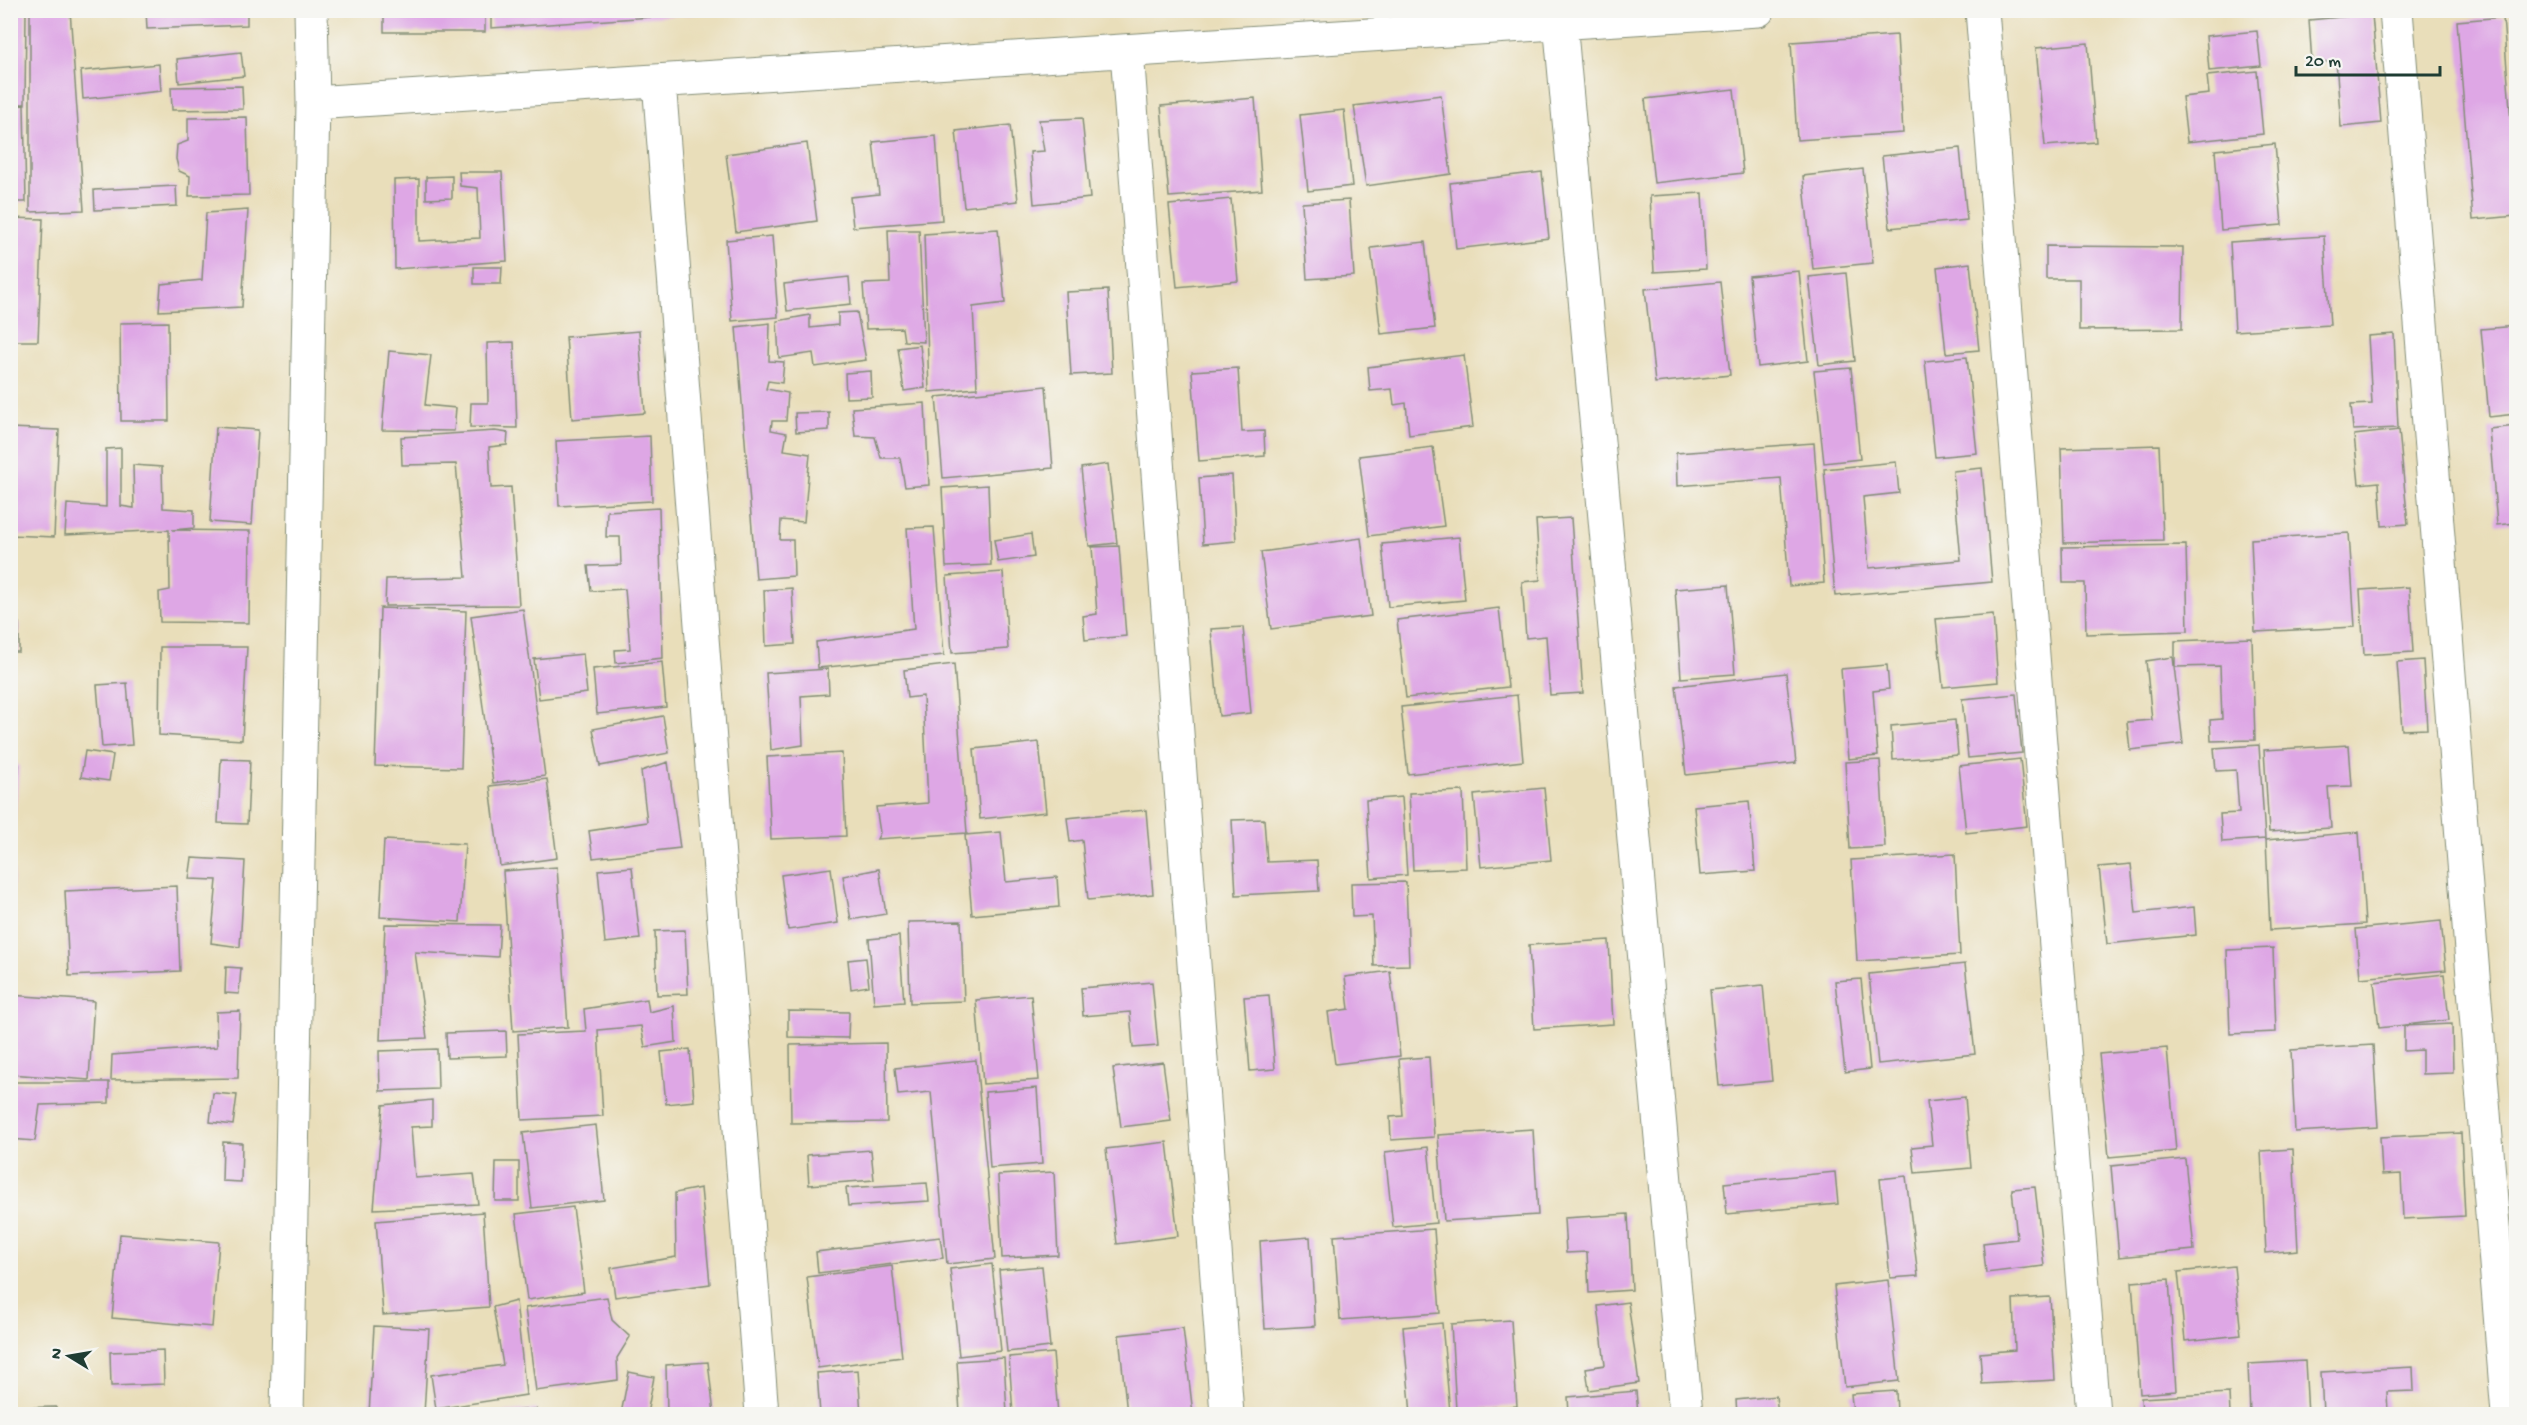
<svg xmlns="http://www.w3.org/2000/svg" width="2527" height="1425" font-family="'Gochi Hand',sans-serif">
<rect width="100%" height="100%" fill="#f6f6f2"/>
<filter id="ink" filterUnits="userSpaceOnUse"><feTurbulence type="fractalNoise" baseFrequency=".0167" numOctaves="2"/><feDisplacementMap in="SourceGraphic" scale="12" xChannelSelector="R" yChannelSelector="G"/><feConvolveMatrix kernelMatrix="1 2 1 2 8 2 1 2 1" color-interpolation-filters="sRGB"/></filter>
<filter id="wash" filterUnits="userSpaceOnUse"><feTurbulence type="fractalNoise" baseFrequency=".008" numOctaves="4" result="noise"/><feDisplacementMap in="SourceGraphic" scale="24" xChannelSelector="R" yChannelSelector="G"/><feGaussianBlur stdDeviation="1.35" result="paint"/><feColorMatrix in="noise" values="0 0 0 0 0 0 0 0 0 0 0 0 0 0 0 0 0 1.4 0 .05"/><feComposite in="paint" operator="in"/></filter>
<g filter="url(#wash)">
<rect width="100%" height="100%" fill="#e9deba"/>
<g id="blocks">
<path fill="#dea7e5" d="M10 10H26L25 104H10Z
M30 10H70L84 210 30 212Z
M146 10H247V25L147 29Z
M384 10H485V32H384Z
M491 10H695V14L491 28Z
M2372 14 2381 123 2341 127 2336 61 2312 63 2309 20Z
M2503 17 2516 187V216L2473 220 2457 21Z
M2257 31 2261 66 2209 71 2206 36Z
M1897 35 1903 133 1797 140 1791 42Z
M2088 43 2096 142 2045 146 2036 48Z
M241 52 244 76 179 83 177 59Z
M159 64 161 91 83 99 81 71Z
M2257 71 2263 134 2187 142 2182 97 2209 94 2207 76Z
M242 86 243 109 172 110 171 87Z
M1734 89 1743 173 1654 183 1645 99Z
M1441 95 1451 174 1366 186 1354 106Z
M1255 98 1262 190 1169 197 1161 106Z
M24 105 26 202H10V106Z
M1344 110 1352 186 1308 191 1300 115Z
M247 117 249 195 189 196 190 176 179 171 176 159 177 145 188 141V118Z
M1082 118 1090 198 1034 204 1030 152 1044 151 1039 120Z
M1010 125 1018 201 964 207 956 131Z
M936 136 942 220 853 227 850 197 879 194 873 142Z
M807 143 817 221 736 232 726 154Z
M2275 144 2282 225 2221 230 2215 150Z
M1960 148 1967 220 1890 228 1882 156Z
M1863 169 1873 263 1813 269 1803 176Z
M459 172H502L507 261 395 269 394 180 419 179V241L480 238 478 188 460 186Z
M1542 172 1549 238 1456 249 1450 183Z
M452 176V198L426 199V177Z
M176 186 177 206 95 210 94 190Z
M1702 193 1706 269 1654 272 1650 196Z
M1231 199 1238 281 1177 287 1169 205Z
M1349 200 1354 276 1307 279 1302 203Z
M248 210 242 307 159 311 161 284 202 280 206 213Z
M10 218 43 219 38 341H10Z
M998 229 1005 303 973 307 977 388 929 392 924 234Z
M888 230H919L924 342 904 341 902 328 866 329 863 284 890 283Z
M772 236 778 317 732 321 726 240Z
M2324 236 2330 325 2235 331 2230 242Z
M1425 242 1435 328 1381 334 1371 248Z
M2046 246 2183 247 2182 329 2079 330V279H2046Z
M1970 263 1979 350 1946 353 1937 267Z
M474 267H502L501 284H474Z
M1799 271 1808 361 1758 367 1749 276Z
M1846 273 1855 361 1819 365 1809 277Z
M849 277 851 304 787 311 784 284Z
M1720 282 1730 375 1655 383 1645 289Z
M1108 290 1112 373 1071 375 1066 292Z
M857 312 866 360 815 367 813 353 779 358 777 321 810 315V328L838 325V313Z
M168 322 169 421H121L120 323Z
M770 323 769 361 784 362 782 383 768 381 766 389 788 393 786 421H772L771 430 787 433 784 450 810 454 804 522 781 520 780 540H793L794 576 756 579 736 327Z
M2516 326V414L2489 417 2481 329Z
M639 331 645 413 572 419 566 337Z
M2394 334 2398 428 2353 430 2351 405 2372 404 2368 336Z
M514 342 517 428 470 427 471 403H488L487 343Z
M920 345 925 388 904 391 898 348Z
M389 351 431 355 425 405 456 408 454 431 382 430Z
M1464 355 1473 427 1409 435 1406 403 1394 405 1392 389 1370 391 1368 367Z
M1967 357 1977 453 1935 457 1925 361Z
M1238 368 1242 432 1264 431 1265 456 1199 461 1192 371Z
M1851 368 1860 459 1824 463 1814 371Z
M871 371 872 397 846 398 845 373Z
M1046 386 1053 468 943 478 936 397Z
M925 403 929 485 905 487 900 458H881L875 437 855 436 852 408Z
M829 412V430L796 432 795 413Z
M2516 426V523L2497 525 2489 429Z
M216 427 258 430 252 525 210 522Z
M10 428 59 430 54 537 10 535Z
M2399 430 2408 524 2382 526 2379 482 2359 484 2354 435Z
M495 431 508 433 507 445 489 447 491 488 511 487 519 605 385 606 386 579 466 577 456 464 402 465 401 437Z
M650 436 652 501 559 506 556 441Z
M1814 443 1824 583 1789 586 1781 478 1677 486 1676 453Z
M2159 445 2163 540 2064 543 2061 448Z
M1433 447 1444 526 1369 536 1359 456Z
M121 448V506L134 508 133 465 162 467 163 508 194 510V528L172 530 250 531 249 623 160 622 159 592 170 590 169 530 65 535 67 504 106 507V449Z
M1896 462 1899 493 1863 497 1869 568 1961 560 1953 471 1982 468 1992 582 1835 596 1824 469Z
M1108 464 1117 543 1089 546 1081 468Z
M1232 475 1236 541 1203 544 1199 478Z
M988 485 991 565 946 567 942 488Z
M659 508 663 658 616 663 615 650 630 649 625 589 591 591 588 566 621 565 620 537H606L607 511Z
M1571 518 1583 693 1550 695 1546 636 1526 638 1522 582 1540 580 1536 520Z
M934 527 944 655 818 668 816 642 914 629 907 528Z
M2349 533 2355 627 2255 632 2251 539Z
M1031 534 1034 557 998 562 994 540Z
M1459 537 1465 600 1388 607 1382 544Z
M1361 538 1371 616 1271 629 1261 552Z
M2186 545 2188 631 2086 634 2085 583H2063L2062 547Z
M1119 546 1126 636 1085 640 1083 616 1097 614 1092 547Z
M1003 572 1008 649 952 653 947 576Z
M1728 585 1735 674 1681 678 1675 589Z
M2409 587 2413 652 2364 655 2360 590Z
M792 588 795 644 766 646 764 590Z
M380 608 466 611 461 768 375 766Z
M1499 608 1508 687 1406 698 1397 620Z
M523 609 545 776 493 783 471 616Z
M1993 614 1998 682 1943 687 1936 619Z
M10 623H19V652H10Z
M1243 627 1251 713 1219 716 1211 629Z
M2252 638 2255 740 2211 741 2210 720 2222 719 2220 666 2175 667V641Z
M160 647H247L242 740 159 735Z
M583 654 587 693 539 699 534 659Z
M2173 657 2183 744 2130 750 2127 722 2152 720 2146 661Z
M2423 660 2427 729 2402 730 2397 662Z
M662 662 666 707 597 714 593 669Z
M954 664 967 833 877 839 880 833 876 807 928 803 923 696 907 698 904 670Z
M1887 665 1889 689 1873 691 1878 756 1848 759 1841 669Z
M828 669 829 694 801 696 803 745 771 750 766 673Z
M1786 673 1796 763 1686 775 1676 686Z
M127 683 132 745 102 747 97 685Z
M2016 694 2022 753 1968 758 1962 699Z
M1517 695 1523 761 1408 774 1401 707Z
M663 716 669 753 600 766 593 729Z
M1955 720 1958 755 1893 760 1891 726Z
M1039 742 1046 812 980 819 974 749Z
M2259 745 2265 839 2222 842 2220 814 2239 813 2236 770 2216 771 2214 748Z
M2349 745 2352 786 2328 787 2331 828 2269 832 2264 750Z
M85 751 113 755 109 781 81 777Z
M842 753 846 836 771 839 767 757Z
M221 759 250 760 247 824 218 823Z
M2020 759 2027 826 1966 833 1959 766Z
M1880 760 1885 847 1850 849 1845 762Z
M668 762 680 848 593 858 589 831 647 822 641 771Z
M10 764 19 765 12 857H10Z
M547 779 557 858 500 866 490 786Z
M1544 788 1551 860 1481 867 1474 795Z
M1463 791 1466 868 1413 870 1409 793Z
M1402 797 1407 875 1371 878 1366 800Z
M1749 801 1755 871 1700 875 1694 806Z
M1146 810 1153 894 1088 900 1082 840 1070 842 1067 818Z
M1264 819 1267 862 1317 860 1319 891 1236 895 1232 820Z
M1001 832 1006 882 1057 877 1059 907 972 915 965 835Z
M2359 832 2365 924 2270 930 2266 840Z
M384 840 465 844 460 922 380 917Z
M1955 854 1960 955 1857 961 1851 860Z
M192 858 245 861 240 947 211 943 217 880 189 879Z
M2131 864 2136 913 2194 907 2196 935 2107 944 2099 867Z
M557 867 568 1027 513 1031 503 871Z
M632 867 640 939 605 943 598 870Z
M831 868 838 923 788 930 781 875Z
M879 869 886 914 851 920 843 876Z
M10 870H14L12 898H10Z
M1406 882 1409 965 1374 966 1372 916 1352 917 1351 883Z
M177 886 180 971 69 976 65 891Z
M961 921 964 1001 910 1003 908 922Z
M2441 921 2446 970 2360 978 2356 929Z
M385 924 500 925 498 957 415 952 427 1038 380 1040Z
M685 930 688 994 657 995 655 931Z
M899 936 904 1002 874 1004 869 939Z
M1609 940 1613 1024 1534 1029 1529 945Z
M2273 948 2276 1032 2230 1034 2227 950Z
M866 958 869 986 851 989 848 960Z
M1965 964 1975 1054 1878 1064 1869 974Z
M226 967 241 968 239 994 225 993Z
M1390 971 1400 1056 1335 1064 1328 1012 1349 1009 1345 977Z
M2444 974 2449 1020 2379 1028 2374 982Z
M1861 979 1870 1069 1845 1072 1835 981Z
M1152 982 1158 1046 1133 1048 1130 1012 1083 1016 1081 988Z
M1763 985 1772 1081 1719 1086 1710 990Z
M10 995 94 1001 89 1080 10 1074Z
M1031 995 1039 1080 983 1084 976 1000Z
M1269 995 1275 1069 1250 1071 1244 997Z
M647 999 649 1012 674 1006 676 1042 645 1047 641 1026 598 1030 603 1116 522 1120 518 1034 586 1031 584 1009Z
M240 1011 238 1078 111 1080 112 1055 217 1047 216 1012Z
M788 1011 849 1012 848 1038 788 1037Z
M2452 1024 2453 1073 2422 1074V1050L2404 1051V1026Z
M506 1031 507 1056 447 1058 446 1033Z
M886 1043 887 1122 791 1123 790 1045Z
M2373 1045 2378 1127 2295 1132 2291 1050Z
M2167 1048 2176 1151 2109 1157 2099 1054Z
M437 1049 438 1089 380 1091 379 1051Z
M690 1049 694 1101 666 1104 661 1052Z
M1429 1057 1434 1137 1391 1140 1390 1117 1403 1116 1399 1059Z
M976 1060 995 1259 947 1264 931 1092 898 1095 895 1068Z
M1163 1062 1171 1121 1121 1127 1113 1068Z
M13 1082H109V1103L40 1105 35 1141 10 1139Z
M1037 1088 1042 1164 990 1168 985 1092Z
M213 1093 237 1095 233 1125 210 1122Z
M1965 1097 1971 1168 1915 1173 1912 1147 1932 1145 1927 1101Z
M432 1100V1126L411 1127 415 1178 474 1174 478 1204 374 1209 383 1105Z
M596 1125 604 1200 532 1208 523 1133Z
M1533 1129 1538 1215 1444 1221 1438 1135Z
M2461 1133 2465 1216 2403 1219 2401 1174 2382 1175 2380 1137Z
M223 1142 242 1143 241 1182 222 1181Z
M1167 1142 1178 1236 1117 1244 1106 1149Z
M1428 1147 1436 1223 1393 1227 1385 1152Z
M2293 1149 2298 1250 2266 1253 2261 1151Z
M871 1150 874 1180 809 1185 807 1155Z
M2185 1159 2194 1250 2119 1257 2111 1166Z
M496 1162H519V1201H495Z
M1054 1172 1058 1255 1002 1258 998 1175Z
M1835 1172 1838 1204 1727 1214 1724 1183Z
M1906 1176 1918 1276 1890 1278 1880 1179Z
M927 1183 929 1201 848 1206 846 1188Z
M2035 1187 2044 1266 1986 1273 1983 1243 2017 1239 2012 1189Z
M701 1188 710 1284 615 1297 611 1268 676 1257 675 1193Z
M573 1207 584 1292 527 1300 516 1214Z
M483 1212 489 1307 383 1315 376 1221Z
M1628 1214 1632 1290 1589 1293 1587 1252 1566 1253 1564 1218Z
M1434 1229 1440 1313 1340 1320 1334 1236Z
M120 1234 219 1242 212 1327 112 1318Z
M940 1237 943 1258 818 1273 816 1252Z
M1310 1237 1315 1326 1265 1329 1260 1241Z
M992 1264 1001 1351 959 1356 950 1269Z
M892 1266 902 1357 818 1368 807 1277Z
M1042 1266 1050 1347 1007 1352 999 1270Z
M2234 1266 2241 1335 2185 1341 2178 1272Z
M2169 1279 2176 1391 2140 1394 2132 1282Z
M1888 1280 1899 1381 1845 1387 1834 1286Z
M607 1297 612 1320 630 1337 617 1358 618 1380 536 1391 525 1308Z
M2050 1297 2055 1380 1982 1384 1980 1353 2015 1350 2013 1299Z
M516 1301 526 1395 436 1409 431 1375 503 1365 493 1307Z
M1628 1302 1639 1383 1589 1390 1586 1368 1605 1365 1598 1306Z
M1511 1320 1517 1406 1456 1410 1451 1324Z
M1442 1323 1450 1412 1411 1414 1403 1327Z
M374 1326 429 1329 424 1414H369Z
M1183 1328 1193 1414H1127L1119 1335Z
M163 1350 164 1384 111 1386 110 1352Z
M1053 1353 1058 1414H1013L1009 1357Z
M1004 1358 1007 1414H960L957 1361Z
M2305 1361 2308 1414H2250L2248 1364Z
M708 1362 714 1414H667L666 1365Z
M2413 1367 2414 1391 2387 1392 2388 1414H2323L2321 1372Z
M858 1370 861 1414H820L817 1373Z
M629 1372 654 1377 647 1414H621Z
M1636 1391 1638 1414H1569L1568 1397Z
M1896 1391 1897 1414H1853L1851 1394Z
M2229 1393 2230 1414H2142L2141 1398Z
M1776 1396 1778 1414H1737L1736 1400Z
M56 1407V1414H10V1408Z
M536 1409 537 1414H491V1413Z"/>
</g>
</g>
<g filter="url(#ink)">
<use href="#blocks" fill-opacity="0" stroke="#848e77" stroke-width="1.5"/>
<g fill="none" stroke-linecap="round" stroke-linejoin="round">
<g stroke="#848e77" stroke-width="35">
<path id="minor" d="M1559 10 1686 1414
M1982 10 2093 1414
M2396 10 2508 1414
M1127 51 1227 1414
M659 81 762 1414
M313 103 1758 10
M287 1414 313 103 311 10"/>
</g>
<use href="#minor" stroke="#fff" stroke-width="33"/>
</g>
</g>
<rect width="2527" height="1425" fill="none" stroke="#f6f6f2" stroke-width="36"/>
<g transform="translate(69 1356) rotate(281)" stroke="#f6f6f2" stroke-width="4.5" paint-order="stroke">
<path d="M0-4.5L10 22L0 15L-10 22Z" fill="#1f3d34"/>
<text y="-9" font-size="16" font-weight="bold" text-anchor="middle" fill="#1f3d34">N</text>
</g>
<path d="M2296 66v9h144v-9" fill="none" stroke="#1f3d34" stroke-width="3"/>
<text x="2305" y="66" font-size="18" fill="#1f3d34" stroke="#f6f6f2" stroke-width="4.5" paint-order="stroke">20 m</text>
</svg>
